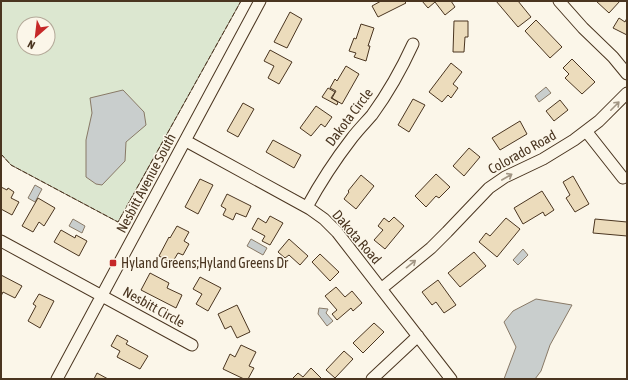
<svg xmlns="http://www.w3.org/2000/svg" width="628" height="380" font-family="'Asap Condensed',sans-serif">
<rect width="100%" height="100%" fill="#fbf6e9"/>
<path fill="#dce7d0" stroke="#887966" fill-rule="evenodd" d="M1 1H241L118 222 11 165 1 154ZM24 24H48V48H24Z"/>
<path fill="#c9cecd" stroke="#887966" d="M546 87 551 93 539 102 535 96Z
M123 90 144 112 146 125 126 142 125 161 102 185 96 184 86 177V140L92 113 90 98Z
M35 185 42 189 35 202 28 198Z
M73 219 85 226 82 233 69 226Z
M251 239 267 248 263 255 247 246Z
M523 249 528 255 518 265 513 260Z
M536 299 572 305 550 345 541 371 535 379H504L516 347 504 322 513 311Z
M319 308 328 309 326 313 333 321 327 326 318 314Z"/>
<path fill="#ecdcbc" stroke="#4a3520" d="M381 1H404L406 3 378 17 372 6Z
M422 1H451L455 7 445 15 435 2 428 8Z
M496 1H518L531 17 518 27Z
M596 1H620L609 13Z
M290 12 302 19 287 48 274 42Z
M619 18 625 22 627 18V35L613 28Z
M536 20 562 47 550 58 525 31Z
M454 21H468V37H465L464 52H453Z
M361 24 374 28 368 46H370L366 61 354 57 356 53 349 51 354 38 356 39Z
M270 50 292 62 279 84 268 78 274 66 264 61Z
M572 59 595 82 582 94 565 78 569 74 563 68Z
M451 63 462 72 453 84 458 88 451 98 448 95 442 102 429 92Z
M346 66 359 74 342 104 332 98 336 91 330 88 335 79 337 81Z
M328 88 335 92 331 98 338 102 337 105 322 97Z
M413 99 425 105 409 132 398 125Z
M560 100 568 110 554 121 546 111Z
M243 103 254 109 238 137 227 131Z
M316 106 332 117 325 127 321 124 311 136 300 128Z
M520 121 527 134 500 150 492 138Z
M273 140 301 155 294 168 266 152Z
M469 148 480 157 464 176 453 166Z
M436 174 450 187 439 198 436 196 426 207 415 196Z
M361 175 374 186 356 209 344 199 349 192 348 191Z
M573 176 589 204 575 212 566 198 570 195 563 182Z
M200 179 213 185 198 214 185 207Z
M1 187 7 190 8 188 14 192 11 198 19 202 12 215 1 209Z
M542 191 554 210 545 216 543 212 523 224 514 208Z
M227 194 251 206 246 217 236 213 233 220 223 215 226 209 221 206Z
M38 198 55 208 44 226 39 222 33 232 22 226Z
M270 216 283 223 270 245 262 241 265 236 252 229 258 218 266 223Z
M394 217 404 226 385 249 374 240 383 230 378 226 384 218 389 222Z
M506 218 520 229 497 257 479 242 486 233 490 236Z
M595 219 627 222V236L593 233Z
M177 226 189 232 184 241 189 244 183 255 178 253 172 263 159 256 169 237 170 238Z
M61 230 75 238 76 235 87 241 79 256 54 242Z
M289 239 308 256 300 265 289 255 285 258 278 252Z
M474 252 486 266 460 287 448 273Z
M320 254 339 272 330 281 312 262Z
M150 273 169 283 167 288 182 295 176 308 141 290Z
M1 275 22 286 15 298 3 292 1 296Z
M200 277 221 288 208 311 196 304 202 294 193 289Z
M438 280 456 305 444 313 436 302 432 305 422 292Z
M336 287 345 297 352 291 362 303 353 311 351 308 337 320 332 314 337 310 325 296Z
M39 294 54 301 40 328 28 321 36 306 33 304Z
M237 305 250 332 237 338 231 326 225 329 218 314Z
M374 323 384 332 363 353 353 343Z
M117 335 128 341 126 344 148 356 140 369 117 357 120 351 111 346Z
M241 345 256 352 249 366 254 368 248 379H244L223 369 230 354 235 357Z
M344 351 353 359 335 378 326 370Z
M311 368 321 378 320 379H292L298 373 303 377Z
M97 373 108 379H94Z"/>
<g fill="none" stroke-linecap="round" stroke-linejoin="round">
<g stroke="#4a3520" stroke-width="13">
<path id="minor" d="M559 1 583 28 613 57 627 74
M586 131 623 178
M186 141 310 209 324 219 337 232 451 379
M307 207C320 183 335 160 352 138 358 130 365 123 372 115 388 93 402 68 413 44
M1 241 192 345
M381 289 431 248 447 232 489 188 505 177 543 159 574 140 599 121 627 93
M57 379 260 1
M372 379 418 336"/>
</g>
<use href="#minor" stroke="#fbf6e9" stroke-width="11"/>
<path stroke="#4a3520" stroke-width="1" stroke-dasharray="5 2" stroke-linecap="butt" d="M1 154 11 165 118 222 241 1"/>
</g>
<defs><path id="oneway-shaft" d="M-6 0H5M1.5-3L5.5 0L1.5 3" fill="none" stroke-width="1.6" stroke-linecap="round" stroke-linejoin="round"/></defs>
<g stroke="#a29684">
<use href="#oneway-shaft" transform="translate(615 106) rotate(-45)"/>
<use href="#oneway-shaft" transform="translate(507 177) rotate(-30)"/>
<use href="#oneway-shaft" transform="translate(411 264) rotate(-39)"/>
</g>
<rect fill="#c62828" stroke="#fbf6e9" stroke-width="1.5" x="109" y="259" width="8" height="8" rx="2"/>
<g text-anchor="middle" stroke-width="3" stroke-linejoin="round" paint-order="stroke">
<g font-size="14" fill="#4a3520" stroke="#fbf6e9">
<text transform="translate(349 117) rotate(-53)" y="5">Dakota Circle</text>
<text transform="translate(522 152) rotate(-29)" y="5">Colorado Road</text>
<text transform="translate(146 183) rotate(-62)" y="5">Nesbitt Avenue South</text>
<text transform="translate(357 237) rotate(49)" y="5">Dakota Road</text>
<text transform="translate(154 307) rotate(29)" y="5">Nesbitt Circle</text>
</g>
<g font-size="14" fill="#4a3520" stroke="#fbf6e9" text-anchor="start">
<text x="121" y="268">Hyland Greens;Hyland Greens Dr</text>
</g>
</g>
<rect width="628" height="380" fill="none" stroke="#4a3520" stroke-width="4"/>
<g transform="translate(36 36) rotate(208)"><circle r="19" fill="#fbf6e9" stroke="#b4a999"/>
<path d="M0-3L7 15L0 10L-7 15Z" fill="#c62828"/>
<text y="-6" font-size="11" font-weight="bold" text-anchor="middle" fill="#4a3520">N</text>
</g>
</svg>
